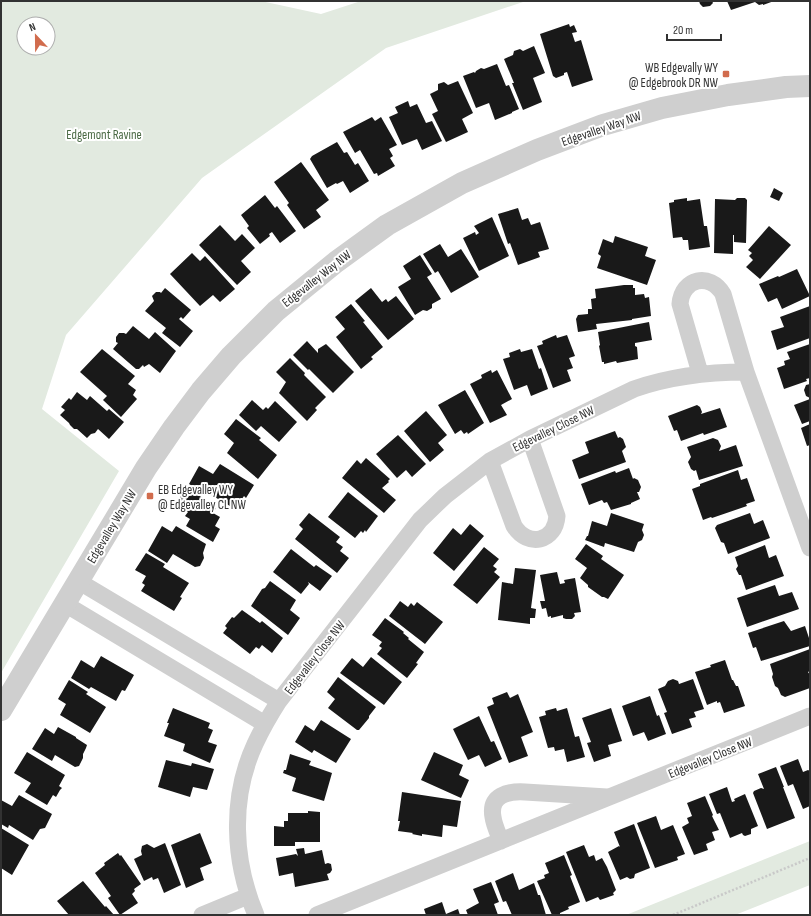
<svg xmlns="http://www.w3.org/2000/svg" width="811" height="916" font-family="'Sofia Sans Condensed',sans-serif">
<rect width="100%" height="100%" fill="#fff"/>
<path fill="#e2eae0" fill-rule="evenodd" d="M1 1H261L321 14 361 1H526L386 48 202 178 66 335 42 409 119 471 1 673ZM24 24H48V48H24Z
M810 841V885L735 915H626Z"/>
<path fill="#191919" d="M699 1H712L713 3 710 6 703 7 700 4Z
M727 1H774L763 5V4L759 5 755 2 731 10Z
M569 24 570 27 574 25 577 32 572 33 575 42 581 40 593 80 572 87 567 72 564 73V75L556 78 553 76 540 34Z
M534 46 545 73 533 78 542 102 523 110 512 83H514L504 59 513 55 514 51 520 49 523 51Z
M497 64 506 86 509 85 519 109 512 112V113L495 120 489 103 476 108 463 76 474 72 475 73 476 71 481 68 484 69Z
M458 81 473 113 462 119 468 132 446 142 432 114 438 111 430 94 438 90V84L444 82 448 85Z
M408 101 410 107 417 104 426 123 432 121 442 141 422 150 417 139 402 145 389 117 398 113 395 107Z
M372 117 375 121 381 117 397 145 389 149 393 156 390 158 395 166 378 176 377 173 374 174 360 150 355 153 343 132Z
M337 142 344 153 347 152 355 165 358 163 369 181 350 193 343 181 337 184 336 183 327 188 310 159 312 156Z
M301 162 329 200 316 210 321 217 304 229 287 205 289 203 274 182Z
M774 188 783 193 779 201 770 197Z
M265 195 275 208 277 206 296 231 280 243 272 232 269 234 270 236 260 244 247 228 249 226 241 215Z
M687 198V201L700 199 704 226H707L710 247 689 250 688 240H683L682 237 673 238 669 203 674 202V200Z
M737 198H745L747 200 746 243 734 242V235H733V254L714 253 715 199 735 200Z
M518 208 522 220 528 218 531 225 540 222 549 249 538 252 540 257 518 265 510 243 508 244 498 214Z
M492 217 509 256 479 271 463 238 475 232 476 235 479 233 474 226Z
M220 225 235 241 242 234 255 248 241 261 251 272 237 285 199 245Z
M769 226 791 245 760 279 746 267 753 260 749 256 752 253 748 250Z
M615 236 648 247 645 256 656 260 647 285 597 268 601 256 598 254 603 239 613 243Z
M440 244 448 257 461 249 479 277 451 293 438 271 435 273 423 254Z
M192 253 200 261 205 256 235 289 220 302 213 295 200 306 170 274Z
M420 255 432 274 427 277 441 299 432 304V308L427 311 423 310 415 315 398 287 411 279 403 266Z
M797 269 810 296 782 309 777 298 768 302 759 284 778 276 779 277Z
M624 285H633V288H635V295L644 294 645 298 649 297 651 316 632 319V320L596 324 597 329 578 332 576 319 578 315 588 314V309H592L591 299 596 298 595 289Z
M165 288 191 310 183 319 181 317 179 319 193 331 180 347 162 333 166 328 145 311 154 301 152 296 156 292H160L161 293Z
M371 288 382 302 386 299 388 302 396 296 414 319 388 340 355 301Z
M351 304 365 321 363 322 383 347 371 357 373 359 361 369 336 337 345 329 335 317Z
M810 306V338L777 350 771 331 784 327 780 317Z
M649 322 652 340 635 343V346L637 347 638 359 617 363 616 361 604 364V362H602L599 346 600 345 598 332Z
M133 326 149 339 155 332 176 351 160 373 149 364 144 367 143 365 139 369H136L113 349 118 343 116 342V337L119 333H124L126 334Z
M556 335 557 338 567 335 575 356 569 358 573 368 567 370 571 381 553 388 537 346 543 344 542 341Z
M307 341 318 353V349L326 344 354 372 333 393 309 369 308 370 293 355Z
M810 344V378L806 379 807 381 784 389 777 368 785 365 784 361 790 359 787 352Z
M102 349 135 376 128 384 136 390 133 395 137 399 121 417 103 400 107 396 80 372Z
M520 349 521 352 532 349 539 369 541 368 548 389 531 396 527 385 514 390 503 359 510 357 509 353Z
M290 358 305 373 304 375 326 397 315 408 317 410 307 421 279 393 286 382 276 372Z
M491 370 492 373 497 370 512 399 501 405 507 415 490 423 470 384 482 378 481 375Z
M810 384V398L806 396 804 390 806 385Z
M465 390 484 423 468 434 467 432 464 434 461 430 455 434 438 405Z
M77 392 87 400 90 396 107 411 109 409 124 422 109 439 98 429 95 433 91 434 87 438 77 429H74L70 425 69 423 60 415 65 410 61 407 69 398 71 400Z
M810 399V421L802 424 794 405Z
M252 400 263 410 266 407 268 409 275 401 297 422 279 442 261 426 256 431 239 415Z
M697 405 700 407 702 412 701 414 720 408 727 427 704 435 703 433 681 441 677 430 674 431 668 416Z
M426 411 447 435 438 443 444 450 430 462 404 431Z
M236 419 261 438 259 440 277 455 258 479 227 453 234 443 224 434Z
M810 424V445L807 446 801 428Z
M615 431 618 438 620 437 623 439 626 447 622 451 626 462 579 479 572 460 589 453 585 442Z
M398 435 426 464 412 477 406 470 397 478 376 454Z
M713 438 718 440 721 446 719 451 736 445 743 466 699 480 696 470 694 471 691 469 688 462 691 457 687 447Z
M366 458 390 479 388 481 389 482 382 488 396 500 384 513 342 478 357 460 361 464Z
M220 464 254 485 246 498 244 496 235 509 208 493 207 495 189 484 199 466 213 474Z
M629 468 633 479 634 478 638 480 641 487 639 492H637L640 499 631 503V504L611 510 607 502 604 503 602 500 589 505 581 484 615 471 616 473Z
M738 470 741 480 747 478 755 501 746 504 747 506 712 518 711 517 703 520 692 489 700 486V484Z
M186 488 203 498V500L216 508 213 513 220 517 215 526 220 529 213 542 186 526 190 519 185 516 188 512 176 504Z
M348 492 378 516 366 532 365 530 363 533 361 531 355 538 328 517Z
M309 513 340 537 336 542 343 547 340 551 349 558 337 573 295 539 303 529 299 525Z
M611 513 644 524 642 530 644 535 642 540 638 542 634 552 605 543 604 547 585 540 587 536H588L592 521 607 526Z
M750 513 754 524 763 520 770 538 728 554 724 543 721 542 715 528 717 525Z
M470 524 484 536 454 571 433 553 453 528 461 535Z
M162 526 172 532 176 526 206 544 203 553 204 558 200 566 195 567 173 554 167 563 148 551Z
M586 544 603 556 601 559 624 575 608 599 604 597H602L588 587V585L580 578 587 568 575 559Z
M765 545 769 558 776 555 784 576 746 590 741 575H739L736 569 738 566 735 557Z
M484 547 499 559 493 566 497 569 494 572 500 577 477 604 453 585Z
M291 549 314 567 316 565 332 576 320 591 308 582 309 584 301 594 273 572Z
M146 553 165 564 163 567 189 583 180 597 182 598 174 611 141 591 145 585 142 583 146 576 135 570Z
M515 568 536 570 531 608 536 609 535 618H530V624L498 620 502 582 513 584Z
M557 572 560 584 565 583 564 580 575 578 581 612 574 613 575 616 572 619H566L563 618V615L551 618V616L548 617 546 608 542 609 540 601H545L540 575Z
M270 581 296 600 290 610 300 618 288 635 251 606 262 589 265 588Z
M775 585 779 596 792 592 799 609 747 627 737 598Z
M400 601 408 607 411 603 414 606 417 602 443 622 425 644 389 616Z
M242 610 260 623 262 621 283 638 272 653 262 645 259 649 256 647 250 654 223 633 227 628 225 626 232 617 234 618Z
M385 618 404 632 403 633 409 638 408 639 424 652 416 663 418 664 407 678 377 654 382 648 379 646 382 642 372 635Z
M784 621 791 631 805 626 810 641V646L761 661 756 647 753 648 748 633Z
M810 649V671L808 672 810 675V688L785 697 781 695 778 688 775 686 772 677 773 674 770 664Z
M101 656 134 675 125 691 122 690 116 701 91 687 89 689 71 678 81 660 94 668Z
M371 657 402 682 384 705 340 673 352 658 363 667Z
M725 660 732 680H733L736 686H738L745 706 724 713 720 702 717 703V701L707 705 695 672 711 667 710 665Z
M338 677 376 707 369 716V718L359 730H357L328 708 335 699 327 692Z
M673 679 678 681 679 684 693 679 704 709 694 712 696 717 689 719 692 727 672 734 664 713 667 712 658 689 665 686 668 681Z
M69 680 88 692 86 694 106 707 90 733 60 715 66 704 58 699Z
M507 692 510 698 518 694 533 732 521 737 528 756 509 763 487 707 494 704 492 698Z
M650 696 657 716 659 715 666 734 648 741 644 732 633 736 622 706Z
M173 708 210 723 208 728 213 730 208 742 217 745 210 763 183 751 185 744 164 736 169 723H167Z
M556 708 557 711 567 708 575 737 579 736 585 757 567 762 564 749 555 751 554 747 548 748 539 717 546 715 545 711Z
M611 708 622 741 608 745 611 756 594 762 587 743 591 742 582 718Z
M479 716 491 742 494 741 502 759 485 767 479 755 468 760 453 729Z
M321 720 351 739 336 763 314 750 312 753 295 742 305 725 314 731Z
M58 727 76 737V738L87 745 86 748 83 754V758L79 766 75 767 55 755 52 761 32 749 45 728 54 734Z
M27 752 65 775 59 786 62 788 60 790 56 797 53 795 47 805 25 792 31 783 14 773Z
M434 752 463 765 459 775 469 780 461 798 421 780Z
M290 754 311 761 309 765 332 773 324 801 292 791 296 778 283 773 284 770H286Z
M798 759 803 772 808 770 810 771V806L803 809 793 784 788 786 780 766Z
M166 760 191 766 192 763 214 769 207 790 193 787 190 797 158 787Z
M776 767 784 787H783L795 818 767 829 753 793 754 791 761 788 764 789 758 774Z
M727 787 732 802 735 801 734 799 745 794 758 826 751 829V834L745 836 743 835 742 833 730 838 720 813 717 814 709 794Z
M402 792 461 801 457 827 443 825 442 837 422 834V836L412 834 413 833 398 831 400 821H398Z
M19 795 52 814 45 828 40 829 33 840 9 825 8 828 1 824V800L12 806Z
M705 796 713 815 712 816 719 830 712 832 715 840 706 844 708 850 694 855 682 827 689 823 687 818 692 816 687 803Z
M308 811 320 812V842H295V846H274V826L284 827V821H288V813H308Z
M656 816 661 830 673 825 685 854 677 857 678 860 655 868 637 823Z
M634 824 650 868 635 874 634 878 630 879 627 877 620 880 608 852 619 846 620 847 614 832Z
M1 828 29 845 12 875 1 868Z
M200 833 212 863 200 868 204 880 186 888 171 845Z
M165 843 181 885 164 893 158 878 153 880 152 877 144 881 134 859 142 855 141 851 142 846 147 844 154 848Z
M584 845 589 857 594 855 596 861 602 858 607 867 616 890 613 893 614 895 600 900 598 897 586 902 566 852Z
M304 848 305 854 322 850 325 864 328 863 331 864 332 870 330 873 327 874 329 880 295 887 293 873 279 876 276 858 296 854 298 856 296 849Z
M118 853 120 856 121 855 141 884 134 889 135 891 132 894 138 903 120 915 108 898 111 896 95 873 105 865 104 863Z
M564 855 572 875 570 876 580 902 568 907 569 909 560 913V914L552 915 537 881 545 878 544 875 549 873 545 863Z
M513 873 519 890 534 883 538 895H540L546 915H512L506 901 503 902 495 881Z
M83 881 105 907 106 906 114 915H69L57 901Z
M491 882 499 902 494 904 498 915H468L466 910 479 903 473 889Z
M442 902 446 914 458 909 460 915H426L424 909Z"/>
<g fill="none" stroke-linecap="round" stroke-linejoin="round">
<path stroke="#c9c9c9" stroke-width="2.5" stroke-dasharray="2 2" stroke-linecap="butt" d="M673 915 810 858"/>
<path stroke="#cfcfcf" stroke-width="17" d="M700 373 680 304C682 278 710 272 723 294L746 372
M490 461 514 526C528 548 555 542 557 516L530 439
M78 581 279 701
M65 604 265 724
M501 841C498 833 494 825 493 817 489 795 508 791 525 792L607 797
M202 915 248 896
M256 915C233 861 230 798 255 744 262 729 270 715 279 701L420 520 445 496 490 461 530 439 634 389C671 376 707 372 746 372L810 548
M317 915 810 716"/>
<path stroke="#cfcfcf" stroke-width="22" d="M1 710 146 468 174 427 201 391 231 356 276 311 336 262 387 225 462 183 537 150 603 125 662 108 728 95 786 87 810 86"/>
</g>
<g fill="#d16c4d" stroke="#fff" stroke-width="1.5">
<rect x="722" y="70" width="8" height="8" rx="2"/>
<rect x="146" y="492" width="8" height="8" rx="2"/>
</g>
<g text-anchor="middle" stroke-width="4" stroke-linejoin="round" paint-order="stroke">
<g font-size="13" fill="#323232" stroke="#fff" text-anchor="end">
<text x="718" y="72">WB Edgevally WY<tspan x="718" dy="15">@ Edgebrook DR NW</tspan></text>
<text x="158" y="494" text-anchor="start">EB Edgevalley WY<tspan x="158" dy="15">@ Edgevalley CL NW</tspan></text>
</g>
<g font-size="13" fill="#323232" stroke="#fff">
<text transform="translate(601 128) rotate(-19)" y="5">Edgevalley Way NW</text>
<text transform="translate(316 278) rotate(-38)" y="5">Edgevalley Way NW</text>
<text transform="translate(553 428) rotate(-26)" y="5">Edgevalley Close NW</text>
<text transform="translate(111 526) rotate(-59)" y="5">Edgevalley Way NW</text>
<text transform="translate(314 657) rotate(-52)" y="5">Edgevalley Close NW</text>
<text transform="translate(710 757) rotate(-22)" y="5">Edgevalley Close NW</text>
</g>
<g font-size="13" fill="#4a6944" stroke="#fff">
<text x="104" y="139">Edgemont Ravine</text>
</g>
</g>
<rect width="811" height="916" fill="none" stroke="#323232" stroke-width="4"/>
<g transform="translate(36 36) rotate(338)"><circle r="19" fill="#ffffff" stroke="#adadad"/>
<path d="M0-3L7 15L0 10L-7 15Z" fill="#d16c4d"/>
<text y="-6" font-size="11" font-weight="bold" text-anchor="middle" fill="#323232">N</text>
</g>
<path d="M667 34v6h54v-6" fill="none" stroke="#323232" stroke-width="2"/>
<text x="673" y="34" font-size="12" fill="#323232" stroke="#ffffff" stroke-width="3" paint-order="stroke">20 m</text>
</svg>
